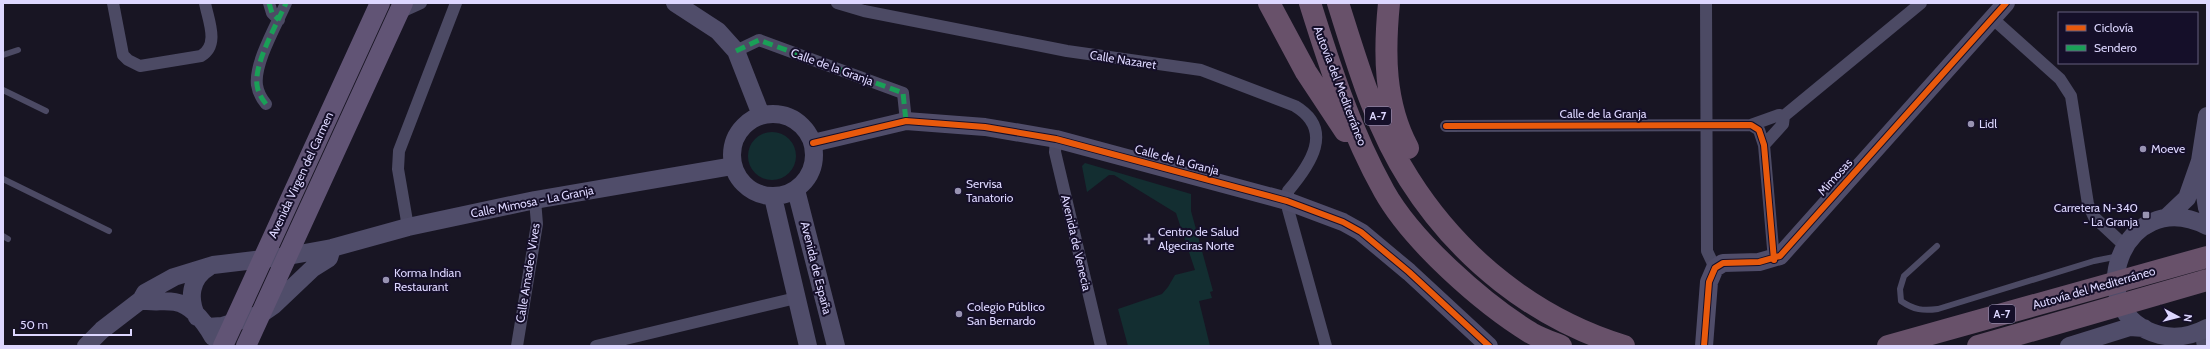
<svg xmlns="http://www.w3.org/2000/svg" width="2210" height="349" font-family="Cabin,sans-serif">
<rect width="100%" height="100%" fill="#181523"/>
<path fill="#132e31" d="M748 156a24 24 0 1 1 48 0a24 24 0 1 1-48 0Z
M1085 163 1191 194V211L1213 291 1210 292 1212 298 1199 301 1210 346H1128L1118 309 1162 294 1168 287 1175 275 1195 270 1176 213 1114 175H1109L1087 192 1082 166Z"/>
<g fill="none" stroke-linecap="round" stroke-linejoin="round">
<path stroke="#4c4a64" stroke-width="6" d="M3 55 18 50
M3 90 46 111
M3 179 109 231
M3 236 8 239
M1937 246 1904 276 1900 289 1901 301C1914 310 1923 311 1938 309L2094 261 2119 256"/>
<path stroke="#4c4a64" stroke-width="12" d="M113 3 123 55 128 60 140 66 201 56C220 45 208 20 205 3
M269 3 272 13 279 20
M837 3 864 11 1067 51 1201 70 1295 106C1335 130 1310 165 1288 191V209L1326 346
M1706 3 1707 251 1715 268
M399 13 421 3
M1992 18 2060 79 2071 96 2088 204 2094 217 2124 245
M736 51 759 40 903 93 906 121
M266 104C261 98 258 92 257 85 254 63 277 24 286 3
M1751 125 1779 115 1784 116
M1446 126 1751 125 1759 130 1764 145 1774 260
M1056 139 1055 152 1101 346
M1764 145 1783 124 1784 116 1921 3
M408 227 398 169 399 151 456 3
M2200 331 2203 346
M517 346 537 224 535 200
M596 346 796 298"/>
<path stroke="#504d6a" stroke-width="18" d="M675 3 718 31 736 51 761 115
M732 155a41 41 0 1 1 82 0a41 41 0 1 1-82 0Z
M813 143 906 121 985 127 1056 139 1287 201 1343 222 1361 232 1409 272 1489 346
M2200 163 2207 208
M796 190 836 346
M773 197 808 346
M2167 217 2187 198 2200 161 2207 116
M2207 226C2122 183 2077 314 2160 335 2177 339 2192 336 2207 328
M141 300 145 293 174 277 213 265 288 256 332 248 408 227 535 200 733 166
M141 300C153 303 164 300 175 302 192 305 205 323 213 337
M197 317C188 299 190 278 209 267
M207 327 222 326 261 314 274 305 313 268 329 258 332 248
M86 346 102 330 141 300
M1704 346 1709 282 1715 268 1723 263 1759 262 1780 256 2006 3
M2069 346 2130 327 2144 328"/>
<path stroke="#615475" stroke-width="20" d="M223 346 380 3
M246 346 403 3"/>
<path stroke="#68516a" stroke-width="22" d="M1269 3 1306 72 1345 131
M1310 3C1330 67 1351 132 1384 191 1412 241 1482 303 1531 333 1540 338 1551 342 1561 346
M1338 3C1357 63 1375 126 1409 179 1459 258 1535 319 1624 346
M1389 3C1384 53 1384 103 1408 148
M1888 346 2207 257
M1978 346 2207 280"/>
<path stroke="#1a9f57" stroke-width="5" stroke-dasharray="10 5" stroke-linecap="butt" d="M269 3 272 13 279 20
M736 51 759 40 903 93 906 121
M266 104C261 98 258 92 257 85 254 63 277 24 286 3"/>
<g stroke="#150f29" stroke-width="8">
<path id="cycleway" d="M1446 126 1751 125 1759 130 1764 145 1774 260
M813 143 906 121 985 127 1056 139 1287 201 1343 222 1361 232 1409 272 1489 346
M1704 346 1709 282 1715 268 1723 263 1759 262 1780 256 2006 3"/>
</g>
<use href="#cycleway" stroke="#e8590c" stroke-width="6"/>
</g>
<g fill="#9893b2" stroke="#150f29" stroke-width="1.5">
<circle cx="1971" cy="124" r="4"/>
<circle cx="2143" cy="149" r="4"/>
<circle cx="958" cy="191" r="4"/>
<rect x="2142" y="211" width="8" height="8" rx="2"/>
<path d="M1147 233h4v4h4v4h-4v4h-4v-4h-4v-4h4z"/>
<circle cx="386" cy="280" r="4"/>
<circle cx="959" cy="314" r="4"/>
</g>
<g text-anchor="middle" stroke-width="4" stroke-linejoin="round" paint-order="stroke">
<g fill="#150f29" stroke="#a19bbf" stroke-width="1">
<rect x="1365" y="107" width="26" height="18" rx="3"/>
<rect x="1989" y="305" width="26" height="18" rx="3"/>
</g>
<g font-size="11" font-weight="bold" fill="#ddd7ff">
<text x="1378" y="120">A-7</text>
<text x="2002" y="318">A-7</text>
</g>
<g font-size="12" fill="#ddd7ff" stroke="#150f29">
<text transform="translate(1123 60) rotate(9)" y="4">Calle Nazaret</text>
<text transform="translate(832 67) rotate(20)" y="4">Calle de la Granja</text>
<text transform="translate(1340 86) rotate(69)" y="4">Autovía del Mediterráneo</text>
<text x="1603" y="118">Calle de la Granja</text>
<text transform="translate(1177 160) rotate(15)" y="4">Calle de la Granja</text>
<text transform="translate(301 175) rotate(-65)" y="4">Avenida Virgen del Carmen</text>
<text transform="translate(1835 177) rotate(-48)" y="4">Mimosas</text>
<text transform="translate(532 202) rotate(-11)" y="4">Calle Mimosa - La Granja</text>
<text transform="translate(1076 243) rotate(77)" y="4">Avenida de Venecia</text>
<text transform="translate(816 268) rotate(76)" y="4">Avenida de España</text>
<text transform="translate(528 273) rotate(-81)" y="4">Calle Amadeo Vives</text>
<text transform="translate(2094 288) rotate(-16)" y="4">Autovía del Mediterráneo</text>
</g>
<g font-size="12" fill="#ddd7ff" stroke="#150f29" text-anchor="start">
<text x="1979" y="128">Lidl</text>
<text x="2151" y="153">Moeve</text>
<text x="966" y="188">Servisa<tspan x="966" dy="14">Tanatorio</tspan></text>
<text x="2138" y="212" text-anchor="end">Carretera N-340<tspan x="2138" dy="14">- La Granja</tspan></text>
<text x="1158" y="236">Centro de Salud<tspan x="1158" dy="14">Algeciras Norte</tspan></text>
<text x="394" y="277">Korma Indian<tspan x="394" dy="14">Restaurant</tspan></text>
<text x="967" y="311">Colegio Público<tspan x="967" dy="14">San Bernardo</tspan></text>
</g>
</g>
<rect width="2210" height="349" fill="none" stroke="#ddd7ff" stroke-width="8"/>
<rect x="2058" y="12" width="140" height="52" fill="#150f29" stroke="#655f7f"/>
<rect x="2066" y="25" width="20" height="6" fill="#e8590c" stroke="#655f7f"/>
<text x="2094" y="32" font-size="12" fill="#ddd7ff">Ciclovía</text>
<rect x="2066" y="45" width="20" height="6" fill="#1a9f57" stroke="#655f7f"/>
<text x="2094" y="52" font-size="12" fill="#ddd7ff">Sendero</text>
<g transform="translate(2178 317) rotate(97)" stroke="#150f29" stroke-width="3" paint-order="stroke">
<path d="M0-3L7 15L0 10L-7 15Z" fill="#ddd7ff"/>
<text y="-6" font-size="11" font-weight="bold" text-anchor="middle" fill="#ddd7ff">N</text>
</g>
<path d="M14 329v6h117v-6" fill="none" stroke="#ddd7ff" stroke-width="2"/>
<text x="20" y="329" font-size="12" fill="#ddd7ff" stroke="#150f29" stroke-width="3" paint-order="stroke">50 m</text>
</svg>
